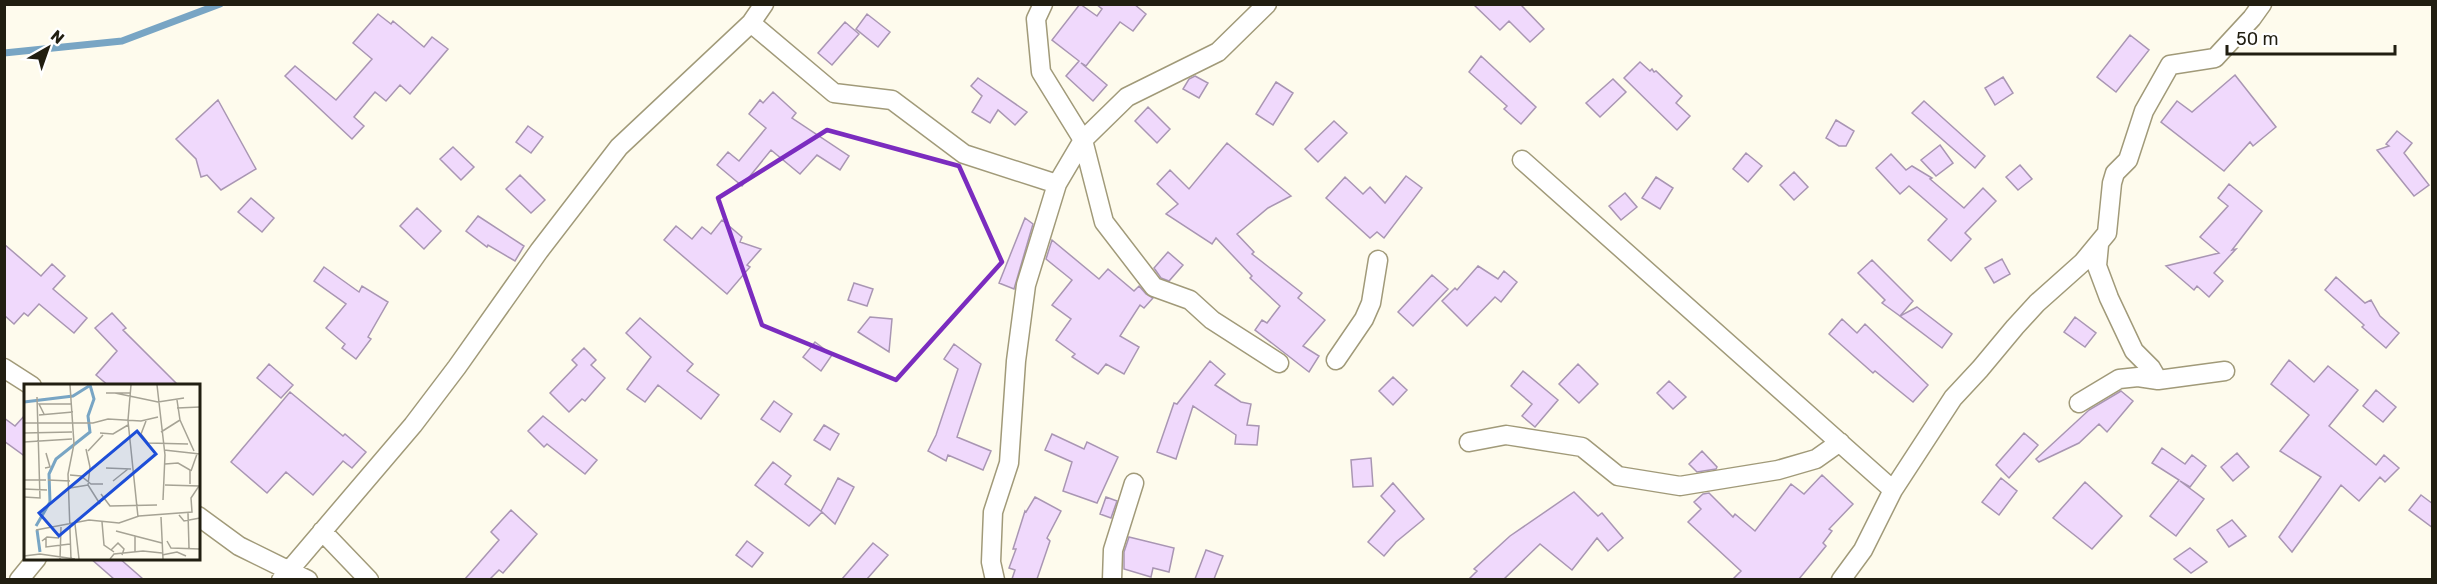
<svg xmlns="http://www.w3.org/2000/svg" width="2437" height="584" font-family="Rubik,sans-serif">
<rect width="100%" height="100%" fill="#fefbed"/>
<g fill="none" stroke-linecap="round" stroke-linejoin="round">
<path stroke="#78a5c4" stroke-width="7" d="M4 53 122 41 220 4"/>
</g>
<path fill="#f0d9fc" stroke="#a996b3" stroke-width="1.5" d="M1080 4 1097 16 1102 9 1096 4H1134L1146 14 1133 31 1120 22 1086 66 1081 63 1107 85 1093 101 1066 76 1079 61 1052 40Z
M1473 4H1524L1522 6 1544 29 1530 42 1509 21 1500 30Z
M378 14 391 24 393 21 424 47 432 37 448 49 410 94 400 85 386 101 375 92 354 117 364 126 352 139 285 76 295 66 336 100 372 59 353 43Z
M867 14 890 32 878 47 856 29Z
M845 22 859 34 832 65 818 53Z
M2130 35 2149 50 2116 92 2097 77Z
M1481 56 1536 107 1521 124 1504 109 1507 106 1469 72Z
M1640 62 1650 71 1652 69 1654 72 1656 71 1682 96 1676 103 1690 116 1677 130 1624 78Z
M2235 75 2276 127 2253 146 2250 142 2224 171 2161 122 2177 101 2192 112Z
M1195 76 1208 83 1199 98 1183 89 1189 79Z
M2003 77 2013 93 1995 105 1985 88Z
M978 78 1027 112 1015 125 998 110 990 123 972 112 982 96 971 86Z
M1613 79 1626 92 1600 117 1586 103Z
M1276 82 1293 93 1273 125 1256 114Z
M773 92 796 113 792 118 849 156 840 170 817 155 800 174 771 150 742 186 717 165 728 152 739 161 766 128 749 114 760 100 763 103Z
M218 100 256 169 221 190 207 175 201 177 196 159 176 139Z
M1924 101 1985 156 1975 168 1912 113Z
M1148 107 1170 129 1157 143 1135 121Z
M1836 120 1854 131 1846 146H1839L1826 138Z
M1334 121 1347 133 1318 162 1305 149Z
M528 126 543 137 531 153 516 142Z
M2397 131 2412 143 2404 153 2429 185 2414 196 2377 150 2389 146 2386 144Z
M1227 143 1291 196 1268 208 1237 234 1254 252 1252 254 1302 293 1298 298 1325 320 1303 346 1319 356 1309 372 1255 330 1262 320 1267 323 1280 306 1250 278 1252 276 1216 238 1212 244 1166 214 1178 204 1157 184 1170 170 1189 189Z
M1940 145 1953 163 1936 176 1921 160Z
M453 147 474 167 461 180 440 159Z
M1746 153 1762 166 1748 182 1733 169Z
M1891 154 1906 170 1912 166 1932 178 1930 179 1964 208 1983 188 1996 201 1965 233 1971 239 1951 261 1928 240 1947 219 1909 186 1900 194 1876 168Z
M2020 165 2032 179 2018 190 2006 177Z
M1794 172 1808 187 1794 200 1780 185Z
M520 175 545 200 531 213 506 189Z
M1406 176 1422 188 1384 238 1377 232 1370 238 1326 198 1345 177 1363 194 1370 187 1385 203Z
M1656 177 1673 188 1660 209 1642 198Z
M2229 184 2262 211 2232 250 2236 249 2214 273 2223 281 2209 297 2197 286 2194 290 2166 266 2219 253 2200 237 2228 206 2218 198Z
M1625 193 1637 207 1621 220 1609 206Z
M251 198 274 218 262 232 238 212Z
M417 208 441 231 424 249 400 226Z
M478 216 524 246 515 261 488 245 487 247 466 231Z
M1025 218 1033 224 1014 289 999 283Z
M722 220 742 237 740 242 761 249 747 265 750 267 727 294 664 240 676 226 692 239 702 227 711 234Z
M1052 240 1099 279 1108 269 1134 291 1139 286 1146 294 1153 298 1144 308 1140 305 1120 336 1139 347 1124 374 1106 364 1098 374 1072 357 1075 354 1056 340 1071 319 1052 305 1072 280 1046 259Z
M4 244 41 276 52 264 65 276 53 289 87 318 74 333 39 304 28 316 24 313 14 324 4 315Z
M1168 252 1183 265 1169 281 1161 278 1154 268Z
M2002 259 2010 274 1994 283 1985 268Z
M1872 260 1913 301 1900 316 1882 303 1885 300 1858 273Z
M1478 266 1498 279 1504 271 1517 282 1501 302 1495 297 1467 326 1442 301 1455 288 1457 290Z
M324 267 359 292 362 286 388 302 368 337 371 339 356 359 342 348 345 344 326 328 346 304 314 281Z
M1432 275 1448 289 1413 326 1398 312Z
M2336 277 2365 303 2371 300 2380 316 2399 333 2386 348 2362 327 2364 325 2325 290Z
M854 283 873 289 867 306 848 300Z
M1917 307 1952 334 1942 348 1900 316Z
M112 313 126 328 123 330 179 386H109L96 375 117 351 95 328Z
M870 317 892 319 889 352 858 332Z
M2075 317 2096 333 2085 347 2064 332Z
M640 318 693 364 687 371 719 395 701 419 658 385 645 402 627 389 651 357 626 333Z
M1842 319 1857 333 1865 324 1928 385 1913 402 1875 371 1873 373 1829 334Z
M815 342 832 355 821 371 803 357Z
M954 344 981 364 957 437 991 451 983 470 948 455 946 461 928 451 936 435 958 369 944 359Z
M584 348 596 360 591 365 605 378 585 401 582 399 569 412 550 393 577 365 572 360Z
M2289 360 2314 382 2328 366 2358 390 2329 426 2376 465 2384 455 2399 468 2385 482 2380 477 2359 501 2341 485 2292 552 2279 537 2321 477 2280 451 2309 415 2271 384Z
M1210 361 1225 374 1215 385 1241 402 1251 404 1247 425 1259 426 1257 445 1235 444 1236 435 1193 406 1176 459 1157 452 1174 403 1177 404Z
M269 364 293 385 281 398 257 378Z
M1578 364 1598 384 1579 403 1559 384Z
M1523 371 1558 400 1535 427 1522 416 1532 404 1511 386Z
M1393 377 1407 390 1393 405 1379 391Z
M1669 381 1686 397 1673 409 1657 393Z
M2376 390 2396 407 2383 422 2363 406Z
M2121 391 2133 401 2107 432 2099 424 2079 443 2039 462 2036 459 2089 410Z
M290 392 343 436 345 434 366 452 352 468 343 461 313 495 286 472 267 493 231 462Z
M774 401 792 414 780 432 761 419Z
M26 414V457L4 441V418L15 426Z
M543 416 597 460 585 474 547 444 544 447 528 431Z
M824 425 839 434 830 450 814 440Z
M2024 433 2038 445 2009 478 1996 465Z
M1052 434 1084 449 1087 442 1118 457 1097 503 1063 491 1072 462 1045 450Z
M2162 448 2185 464 2192 455 2206 466 2190 487 2180 481 2204 499 2176 536 2150 516 2179 480 2152 463Z
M1702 451 1717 467 1716 469 1697 472 1689 464Z
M2237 453 2249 467 2233 481 2221 467Z
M1371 458 1373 486 1353 487 1351 460Z
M773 462 791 476 785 484 822 512 809 526 755 485Z
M1822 475 1853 504 1829 529 1832 531 1823 543 1826 546 1799 579H1733L1741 571 1688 522 1701 509 1694 502 1703 494 1709 493 1733 517 1735 514 1755 531 1791 484 1804 494Z
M838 478 854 487 835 524 821 511Z
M2001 478 2017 491 1999 515 1982 502Z
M2085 482 2122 516 2092 549 2053 518Z
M1393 483 1424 519 1396 542 1384 556 1368 542 1395 511 1381 496Z
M1574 492 1598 516 1602 513 1623 538 1608 551 1597 538 1572 570 1540 544 1504 579H1469L1477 571 1474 569 1510 536Z
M2421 495 2433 504V528L2409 510Z
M1035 497 1061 511 1047 538 1050 541 1037 579H1012L1015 570 1009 568 1016 549H1013L1025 511 1026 512Z
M1106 497 1117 501 1111 518 1100 514Z
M511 510 537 534 503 573 499 570 490 579H465L499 540 491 532Z
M2232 520 2246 536 2229 547 2217 530Z
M1129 537 1174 548 1169 572 1153 568 1151 577 1124 569V552Z
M747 541 763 553 752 567 736 555Z
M873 543 888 555 867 579H842Z
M2190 548 2207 562 2191 573 2174 559Z
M1206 550 1223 556 1214 579H1195Z
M90 558H119L143 579H114Z"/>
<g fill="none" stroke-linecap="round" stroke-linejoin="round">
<g stroke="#a19a79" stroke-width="21">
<path id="minor" d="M1043 4 1036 19 1041 72 1083 140 1104 222 1154 287 1190 300 1212 320 1279 363
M751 23 834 93 892 100 964 154 1057 184
M1522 160 1893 490
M2099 245 2097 266 2109 298 2134 351 2151 368 2158 380
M1336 360 1364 319 1371 303 1378 260
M4 368 32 386
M2079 403 2119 379 2138 377 2158 380 2225 371
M1469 442 1506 435 1582 447 1618 476 1680 486 1778 470 1816 459 1840 442
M198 516 239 546 308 580
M322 531 369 580
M19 580 37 558
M281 580 413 425 457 367 539 251 619 147 751 23 764 4
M995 580 991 562 993 512 1009 463 1016 361 1026 285 1057 184 1083 140 1127 97 1218 52 1267 4
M1112 580 1113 550 1134 483
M1841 580 1863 550 1893 490 1953 398 1980 369 2015 327 2037 303 2083 262 2107 233 2112 183 2115 173 2128 160 2144 111 2170 65 2215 58 2252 18 2262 4"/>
</g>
<use href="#minor" stroke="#fff" stroke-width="18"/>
</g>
<path fill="none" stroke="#7b2cbf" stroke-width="4.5" stroke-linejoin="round" d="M827 130 959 166 1002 262 896 380 762 325 718 198Z"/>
<g transform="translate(24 384)">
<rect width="176" height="176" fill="#fefbed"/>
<path fill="none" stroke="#78a5c4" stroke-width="3" d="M0 18 49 12 65 2M12 142 26 118 25 90 32 75 66 48 64 32 70 15 66 1M13 146 16 168"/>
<path fill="none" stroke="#a6a395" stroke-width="1.5" d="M46 1 50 60 44 90 47 175M133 1 141 71 139 116M82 9H106M91 9 134 18 160 14M153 16 156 36 170 67M153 24 176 23M20 30 15 20H47M15 31 49 28M104 36 107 1M104 37 114 133M122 37 117 50 124 59 164 60M0 39H69L84 35 117 37 134 33M137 48 156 36M0 49 48 48M76 49 89 50 104 41M0 58 48 55M62 65 66 83 64 101 76 120M140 66 176 70M64 67 79 51M141 80 154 79 166 86V100M21 84 26 83 22 69M82 84 107 85M167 87 173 70M46 91 57 92 67 100H79M0 96H22M24 96 46 97M89 97 104 85M46 104 64 101M0 105 23 106M77 110 86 122 133 121M0 113 16 114 13 13M164 129 165 164M155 131 160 137 176 134M137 133 139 175M78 138 80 161 90 168M51 140 55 175M12 146 65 136 95 139 115 132 168 128 167 114 175 102 141 101M92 147 111 152M22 154V163L46 160M18 157 23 153 35 154M143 157 147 164 176 165M87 166 94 159 100 165 98 171M111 168V152L138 159M138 171 153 168 162 172M0 172 16 170 51 175M36 175 37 143M86 175 90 170 119 167 138 169"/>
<path fill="#1d4ed8" fill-opacity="0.15" stroke="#1d4ed8" stroke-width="3" d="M113 47 132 70 35 152 15 129Z"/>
<rect width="176" height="176" fill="none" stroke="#211e11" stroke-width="3"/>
</g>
<rect width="2437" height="584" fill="none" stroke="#211e11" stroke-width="12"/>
<g transform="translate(48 48) rotate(40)" stroke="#ffffff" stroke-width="4.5" paint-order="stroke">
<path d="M0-4.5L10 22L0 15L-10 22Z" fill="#211e11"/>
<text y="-9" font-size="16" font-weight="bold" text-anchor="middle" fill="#211e11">N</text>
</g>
<path d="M2227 45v9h168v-9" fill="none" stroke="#211e11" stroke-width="3"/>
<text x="2236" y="45" font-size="18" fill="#211e11" stroke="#ffffff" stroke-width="4.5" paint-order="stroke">50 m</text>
</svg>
